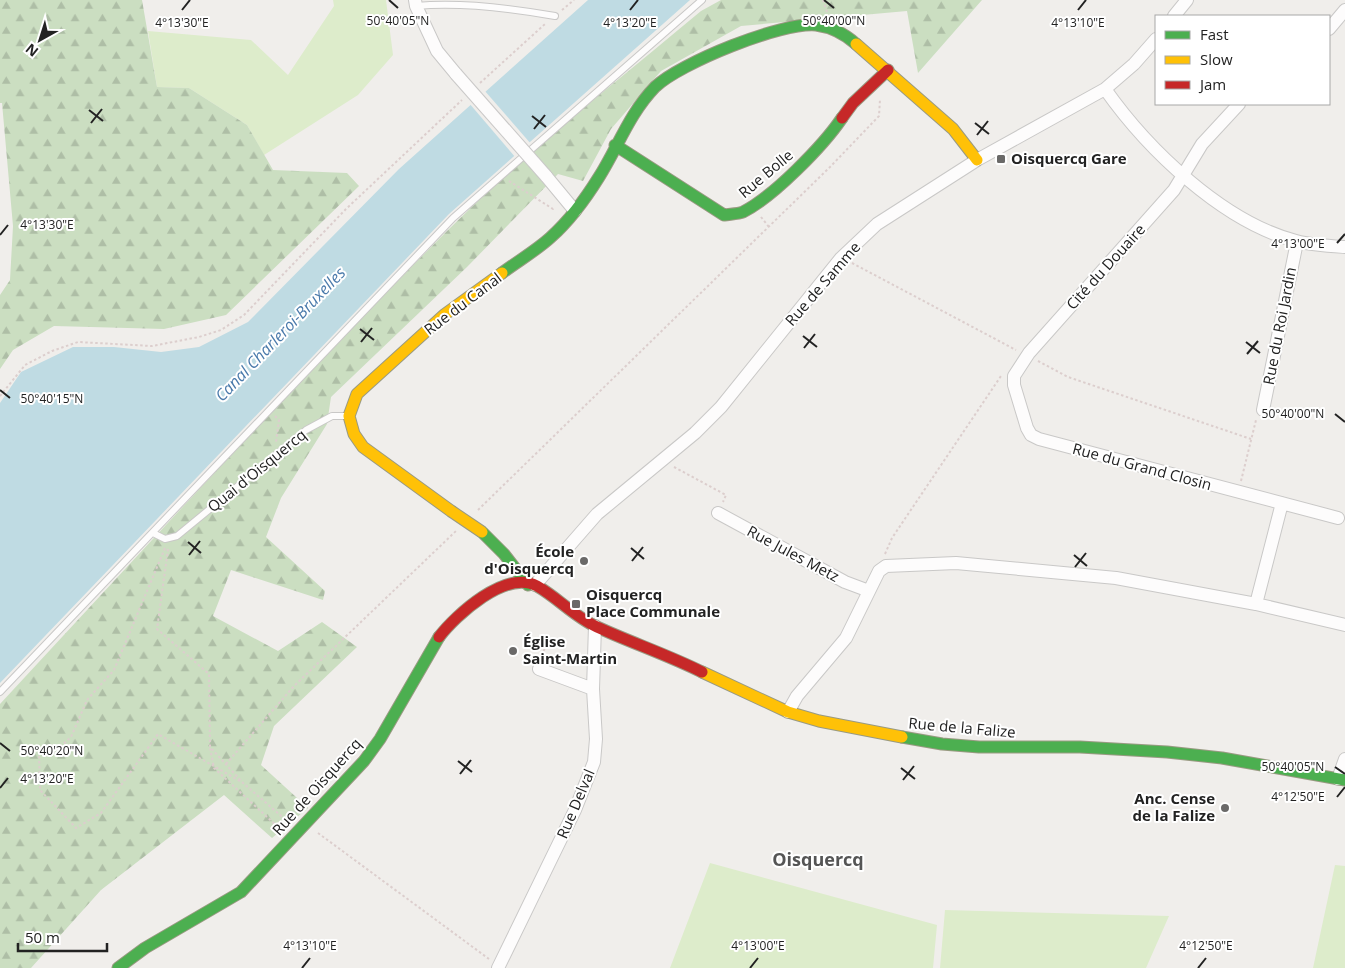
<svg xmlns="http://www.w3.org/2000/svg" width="1345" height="968" font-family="'Open Sans',sans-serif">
<defs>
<pattern id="forest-firs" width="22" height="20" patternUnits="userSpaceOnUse" patternTransform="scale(1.25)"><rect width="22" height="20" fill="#cbdec1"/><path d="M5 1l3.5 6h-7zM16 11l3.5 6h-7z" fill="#aebea6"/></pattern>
</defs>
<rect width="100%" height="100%" fill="#f0eeeb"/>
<path fill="#ddeccb" d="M333 0H386L393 55 358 95 264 155 247 125 189 88 157 87 148 31 251 40 288 75 334 6Z
M710 863 937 925 933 968H670Z
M1335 865 1345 866V968H1313Z
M945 910 1169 916 1146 968H940Z"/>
<path fill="url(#forest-firs)" d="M0 0H142L157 87 189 88 247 125 273 170 347 173 359 186 226 315 164 329 54 326 13 350 0 369V295L10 280 13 226 2 103H0Z
M721 0H982L918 73 907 11 741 26 661 71 611 129 583 181 558 174 467 267 331 397 327 424 281 498 266 537 325 591 323 600 231 570 213 616 278 651 322 622 357 647 274 726 261 765 308 808 272 838 224 795 101 890 31 968H0V704C147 546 293 385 446 232 525 153 615 83 701 11Z"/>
<path fill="#bfdbe3" d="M588 0H690L449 214 0 683V403L21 372 73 347H114L161 352 199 347 248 322 399 169Z"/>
<path fill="#f0eeeb" d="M484 90 531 144 516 158 469 103Z"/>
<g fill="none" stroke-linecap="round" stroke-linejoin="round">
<g stroke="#c9c8c7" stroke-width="8">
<path id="lane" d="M416 6C461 2 510 8 555 16
M153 533 165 539 177 536 306 430 332 416H348
M0 692 453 218 702 0"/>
</g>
<g stroke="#c9c8c7" stroke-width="14">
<path id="street" d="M415 0 416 6 437 51 456 74
M1174 16 1187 0
M1329 29 1345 10
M1105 89C1148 150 1223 222 1296 241 1311 245 1329 246 1345 247
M1239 104 1202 144 1174 190 1029 353 1014 376V385L1027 428 1031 435 1039 439 1338 518
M546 176 575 211
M1263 410 1297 242
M718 513 845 582 869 591
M535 585 597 514 695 433 721 407 841 258 877 224 977 160 1105 89 1134 64 1156 39
M1256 604 1282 503
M539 669 593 689
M788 712 797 696 846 638 879 571 886 566 956 563 1116 578 1256 604 1345 625
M1338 779 1345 759
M498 968 575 810 594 762 596 739 593 689 595 626"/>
</g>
<g stroke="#999a82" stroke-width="13">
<path id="fast" d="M615 145 724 215C730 214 738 214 743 212 773 197 823 146 842 118
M502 273C518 261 537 250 551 237 570 220 586 198 599 177 618 147 629 114 655 87 680 63 781 22 816 25 831 27 845 34 856 44
M482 532 504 554 528 585
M902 737 942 744 979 747H1080L1167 752 1222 758 1345 780
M118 968 145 948 241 892 364 761 380 739 439 637"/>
</g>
<g stroke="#999a82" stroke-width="13">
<path id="slow" d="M856 44 953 129 977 160
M451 511 363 447 354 434 349 416 357 394 444 315 502 273
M702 672 788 712 819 721 902 737"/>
</g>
<g stroke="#999a82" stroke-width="13">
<path id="jam" d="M842 118 853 103 888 70
M439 637C456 615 506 569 537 586 558 598 575 617 597 627 632 643 668 655 702 672"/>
</g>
<path stroke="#dccecd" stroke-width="2" stroke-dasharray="2.5 2.5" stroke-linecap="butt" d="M823 0 827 12
M562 10 574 0
M480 83 545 24
M509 181 553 209 555 207
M761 217 769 227
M852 263 1016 350
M1038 361 1068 377 1251 439
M0 396 25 365 52 351 78 342 152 346 199 337 221 330 244 315 346 209 462 100
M275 416 279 420 276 442
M674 467 726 495 723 502
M1241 481 1256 420
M478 510 830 167 879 116 880 99
M165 548 114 670 87 700 71 737 53 753 39 752 40 790 76 828 101 813 158 734 243 783
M168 549 157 629 209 674 210 747 243 783 287 821
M885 554 892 538 1001 376
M542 656 548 639
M210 748 214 768 280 829
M226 764 294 686 456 531
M318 833 489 959"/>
<use href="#lane" stroke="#fdfcfc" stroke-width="6"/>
<use href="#street" stroke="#fdfcfc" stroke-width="12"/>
<use href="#fast" stroke="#4caf50" stroke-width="11"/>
<use href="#slow" stroke="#ffc107" stroke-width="11"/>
<use href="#jam" stroke="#c62828" stroke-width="11"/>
<g stroke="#c9c8c7" stroke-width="14" stroke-linecap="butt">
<path id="street-bridge" d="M456 74 546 176"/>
</g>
<g stroke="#999a82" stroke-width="13" stroke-linecap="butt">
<path id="slow-bridge" d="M451 511 482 532"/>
</g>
<use href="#street-bridge" stroke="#fdfcfc" stroke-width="12"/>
<use href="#slow-bridge" stroke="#ffc107" stroke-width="11"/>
</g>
<path fill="none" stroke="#222" stroke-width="2" d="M389 0 398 8M824 0 834 8M182 10 190 0M630 10 638 0M1078 10 1086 0M89 110 103 121M532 116 546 127M91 123 102 109M975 123 989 134M534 129 545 115M977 135 988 121M0 235 8 225M1337 243 1345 234M360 329 374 340M803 336 817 347M361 342 372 328M1246 342 1260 353M804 348 815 334M1247 354 1258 341M0 390 10 398M1335 414 1345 422M188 542 201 553M631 548 644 559M189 555 200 541M1074 555 1087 566M632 561 643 547M1075 567 1086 553M0 743 10 751M458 761 472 772M1335 767 1345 774M901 768 915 779M460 774 471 760M903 780 914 766M0 788 8 778M1337 797 1345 787M302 968 310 958M750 968 758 958M1198 968 1206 958"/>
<g fill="#6a6968" stroke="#fff" stroke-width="2">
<rect x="996" y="154" width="10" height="10" rx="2.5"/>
<circle cx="584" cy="561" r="5"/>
<rect x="571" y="599" width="10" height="10" rx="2.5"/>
<circle cx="513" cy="651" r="5"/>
<circle cx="1225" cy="808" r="5"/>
</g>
<g text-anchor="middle" stroke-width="4" stroke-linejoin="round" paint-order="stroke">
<g font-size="15" font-weight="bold" fill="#222" stroke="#fff" text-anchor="start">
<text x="1011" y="164">Oisquercq Gare</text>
<text x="574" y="557" text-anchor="end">École<tspan x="574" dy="17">d'Oisquercq</tspan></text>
<text x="586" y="600">Oisquercq<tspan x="586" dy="17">Place Communale</tspan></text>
<text x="523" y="647">Église<tspan x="523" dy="17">Saint-Martin</tspan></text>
<text x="1215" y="804" text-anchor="end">Anc. Cense<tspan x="1215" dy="17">de la Falize</tspan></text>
</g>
<g font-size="15" fill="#222" stroke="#fff">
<text transform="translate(766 174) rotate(-40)" y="5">Rue Bolle</text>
<text transform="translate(1106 267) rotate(-48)" y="5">Cité du Douaire</text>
<text transform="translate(823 284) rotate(-49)" y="5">Rue de Samme</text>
<text transform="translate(463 304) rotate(-37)" y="5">Rue du Canal</text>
<text transform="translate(1280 326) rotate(-79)" y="5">Rue du Roi Jardin</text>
<text transform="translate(1142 467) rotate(15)" y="5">Rue du Grand Closin</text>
<text transform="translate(257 471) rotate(-39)" y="5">Quai d'Oisquercq</text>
<text transform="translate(793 554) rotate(28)" y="5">Rue Jules Metz</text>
<text transform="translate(962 728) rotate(5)" y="5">Rue de la Falize</text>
<text transform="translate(317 787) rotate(-48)" y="5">Rue de Oisquercq</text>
<text transform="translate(576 804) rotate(-67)" y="5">Rue Delval</text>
</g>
<g font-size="16" font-style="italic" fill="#4a7aab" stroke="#fff">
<text transform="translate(280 334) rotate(-46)" y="6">Canal Charleroi-Bruxelles</text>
</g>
<g font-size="18" font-weight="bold" fill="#555" stroke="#fff">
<text x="818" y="866">Oisquercq</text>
</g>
</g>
<g font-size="12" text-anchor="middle" fill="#222" stroke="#fff" stroke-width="4" stroke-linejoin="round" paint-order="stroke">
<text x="398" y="25">50°40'05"N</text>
<text x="834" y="25">50°40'00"N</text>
<text x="182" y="27">4°13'30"E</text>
<text x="630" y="27">4°13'20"E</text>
<text x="1078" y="27">4°13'10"E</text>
<text x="47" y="229">4°13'30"E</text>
<text x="1298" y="248">4°13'00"E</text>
<text x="52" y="403">50°40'15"N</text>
<text x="1293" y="418">50°40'00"N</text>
<text x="52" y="755">50°40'20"N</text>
<text x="1293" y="771">50°40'05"N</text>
<text x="47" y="783">4°13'20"E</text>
<text x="1298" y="801">4°12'50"E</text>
<text x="310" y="950">4°13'10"E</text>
<text x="758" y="950">4°13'00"E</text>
<text x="1206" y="950">4°12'50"E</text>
</g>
<rect x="1155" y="15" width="175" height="90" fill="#ffffff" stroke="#a7a7a7"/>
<rect x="1165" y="31" width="25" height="8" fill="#4caf50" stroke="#a7a7a7"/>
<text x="1200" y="40" font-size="15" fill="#222222">Fast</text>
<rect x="1165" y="56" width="25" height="8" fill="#ffc107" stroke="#a7a7a7"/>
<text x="1200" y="65" font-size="15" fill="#222222">Slow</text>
<rect x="1165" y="81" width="25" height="8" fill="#c62828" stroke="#a7a7a7"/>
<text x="1200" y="90" font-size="15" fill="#222222">Jam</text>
<g transform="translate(40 40) rotate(219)" stroke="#ffffff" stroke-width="4" paint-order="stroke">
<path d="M0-4L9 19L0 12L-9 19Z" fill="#222222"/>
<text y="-8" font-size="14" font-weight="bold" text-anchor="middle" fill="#222222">N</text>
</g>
<path d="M18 943v8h89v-8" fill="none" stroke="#222222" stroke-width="2.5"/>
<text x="25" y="943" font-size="15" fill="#222222" stroke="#ffffff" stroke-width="4" paint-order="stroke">50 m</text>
</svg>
